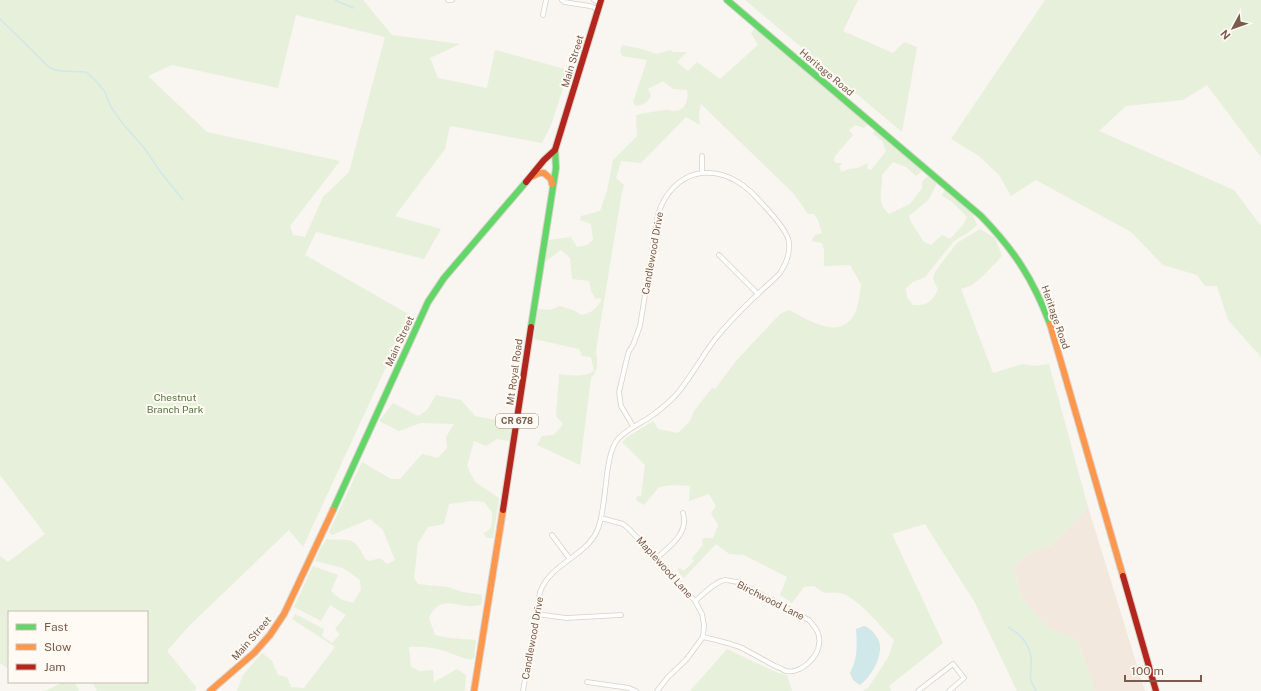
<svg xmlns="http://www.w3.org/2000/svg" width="1261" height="691" font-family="'Public Sans',sans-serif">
<rect width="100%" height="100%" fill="#f9f5f0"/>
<path fill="#f2e8de" d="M1088 507 1145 691H1095L1078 641 1046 627 1022 598 1013 568 1027 554 1050 546Z"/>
<path fill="#e7f0db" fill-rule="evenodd" d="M0 0H363L392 35 460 44 430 58 438 78 487 88 495 50 569 70 551 125 542 143 450 126 445 149 395 216 441 229 424 259 316 232 305 255 410 315 303 547 289 530 190 625 167 651 197 688 193 691H97L92 682H147V612H9V669L0 663V556L8 562 45 534 0 475ZM296 15 385 37 349 172 323 197 305 237 293 235 290 226 340 161 207 132 148 76 172 65 278 88Z
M745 0H858L843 31 893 53 904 42 917 47 902 132Z
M1045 0H1261V157L1207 85 1183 100 1126 106 1099 131 1234 190 1261 226V357L1228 320 1217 286H1205L1197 275 1163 265 1131 232 1036 180 1011 196 999 175 979 156 951 139Z
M755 28 868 124 864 128 855 125 849 130 853 135 835 156 834 160 836 163H842L839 168 842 172 848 169 858 168 868 163 867 169 871 170 886 151 882 141 873 134 875 130 923 170 916 176 906 167 893 162 882 175C883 191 875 201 889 214L910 204 922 188V182L929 175 938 182 928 200 909 216 911 222 924 242 931 245 942 235 950 239 963 225 967 217 951 201 942 196 945 188 970 209 977 225 969 232 954 241 925 277 913 282 906 288 907 297 913 305C926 306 932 302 938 290L933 279 935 272 943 261 957 243 980 229 995 238 1002 256 982 277 972 285 961 289 993 373 1022 364 1035 366 1049 364 1088 507 1050 546 1027 554 1013 568 1022 598 1046 626 1078 641 1095 691H1017L974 601 925 524 892 534 943 643 889 686 891 691H863L868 688 889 656 894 640C879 625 865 606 846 595 841 592 830 592 824 593L814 586 804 587 792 603 780 595 787 577 744 555 729 554 716 544 684 578 677 570 680 568 684 571 694 561 692 558 703 545 702 540 704 538H713L718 525 711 513 716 506 709 494 689 501 690 486 672 485 659 487 644 505 636 500 637 496H641L645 465 622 442 629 436 653 421 658 429 678 433 690 421 694 411 712 388 715 389 736 361 780 314 789 310C811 321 844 344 857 308 859 301 860 291 861 284L850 265 824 266V249L822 243 811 241 815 235 822 233 818 220 814 214H808L794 194 701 104 699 114 700 125 686 117 641 163 621 161 616 178 624 185 622 192 596 350C597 361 599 370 591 378L580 465 537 445 542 436 554 435 563 424 556 416 559 374C571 375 583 378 594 371L591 357 582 356 579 349 534 339 538 309 550 310 560 306 573 310 582 315C592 313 596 308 602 300L599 298 596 299 591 291 589 281 572 279 570 258 561 250 545 262 549 240 571 237 577 247 587 245 593 240 591 224 580 220 581 216 600 211 607 191 613 160 637 136 636 115C646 113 655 111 665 110 668 109 671 111 674 111 685 111 689 100 687 90L673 89 663 81 648 89 651 95C649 102 643 105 636 106L633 102 647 60 622 56 620 51 622 45 642 49 657 54 670 50 673 52H687L677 62 688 71 697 62 720 79 758 45 751 33Z
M436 395 461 400 475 416 512 423 509 441 497 439 486 446 474 441 467 466 475 482 499 498 493 538H487L483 533C494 530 492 521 492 512L484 502 471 501 449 504 444 524 428 527 418 543 414 578 418 584 448 587 463 592 482 595V604C462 613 441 589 429 618L435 635 450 638 476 640 474 659C464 660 462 657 453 654 439 648 424 646 409 647L411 667 420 671 433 670 434 682 457 669 466 675 465 691H235H237L243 675 262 653 272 661 278 675 287 677 291 687 304 688 335 647 292 619 295 614 324 629 322 636 332 643 340 634 335 629 346 615 330 605 321 621 294 607 313 566 338 575 331 591 340 599 353 603 361 590 360 580 343 568 315 561 320 549 327 539C351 541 354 535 365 559L370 561 380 558 387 564 395 560 383 530 370 519 332 535 329 532 362 462 391 479H400L422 454 438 458 447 448 446 437 454 424 421 423 399 431 379 421 393 403 418 416 427 410Z
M727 649 778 673 787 675 792 691H690Z
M63 682H74L79 690 78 691H45Z"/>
<path fill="#d0e8ea" d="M864 626C868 627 871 630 874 633 875 636 878 638 879 641 884 655 871 677 860 685L853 680 850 673C858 658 857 646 856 629Z"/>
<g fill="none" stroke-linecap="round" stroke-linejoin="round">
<path stroke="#d0e8ea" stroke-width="1.5" d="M335 0 353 8
M0 19 49 67 55 70 63 71 86 72 96 81 105 92 111 107 123 124 145 149 159 170 183 200
M1008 627C1024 636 1033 648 1031 667 1031 673 1029 678 1032 683 1033 686 1035 688 1036 691"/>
<g stroke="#d7d1cb" stroke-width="5.5">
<path id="street" d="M448 0H452
M562 0 564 2 590 6 598 9
M594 0 601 2
M543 15 546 0
M702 156V172
M719 255 758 294
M601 518 623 524 629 529 657 558 695 601 702 614 704 625 703 637 686 660 668 677 657 691
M552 535 569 558
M657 558C670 546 689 533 683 513
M695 601C704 594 714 582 725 580 728 580 734 582 738 582L809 620C815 627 821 634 819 644 818 657 801 674 786 671 783 670 779 667 775 666 764 660 753 654 742 648 730 643 716 640 703 637
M536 614 566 618 621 615
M587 682 629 688 636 691
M523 691 540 592C551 563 585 557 597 531 608 507 603 456 618 439 626 430 637 425 647 419 656 413 666 405 674 397 690 380 701 357 716 338 729 322 744 307 759 293 766 286 774 280 780 273 786 264 790 254 789 243 789 230 759 200 750 191 715 160 673 169 658 214L640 326 633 345 629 351 627 358 619 392 621 406 633 426
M918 691 953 664 964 678 949 691"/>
</g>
<g stroke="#d9d2cb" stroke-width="8">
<path id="fast" d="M727 0 981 216C1014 250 1033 279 1050 324
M531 327 556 168 555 150
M333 510 428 302 444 278 526 182"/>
</g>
<g stroke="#d9d2cb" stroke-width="8">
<path id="slow" d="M533 176 539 173H544L551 179 552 184
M1050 324 1123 576
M210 691 254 653 270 635 284 614 333 510
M474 691 503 510"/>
</g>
<g stroke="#d9d2cb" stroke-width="8">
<path id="jam" d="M526 182 544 160 555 150 601 0
M503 510 531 327
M1123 576 1156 691"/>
</g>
<use href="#street" stroke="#fefefd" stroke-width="4"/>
<use href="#fast" stroke="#63d668" stroke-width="6"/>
<use href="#slow" stroke="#ff974d" stroke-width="6"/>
<use href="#jam" stroke="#b3261e" stroke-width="6"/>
</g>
<g text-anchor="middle" stroke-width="4" stroke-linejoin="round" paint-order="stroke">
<rect fill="#fffaf3" stroke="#a28b7f" stroke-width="1" x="496" y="414" width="42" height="14" rx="3"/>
<g font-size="9" font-weight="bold" fill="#7a5c4d">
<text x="517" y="424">CR 678</text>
</g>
<g font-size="10" fill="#7a5c4d" stroke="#fffaf3">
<text transform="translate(572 61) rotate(-73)" y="4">Main Street</text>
<text transform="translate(827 72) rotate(40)" y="4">Heritage Road</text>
<text transform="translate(652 253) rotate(-80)" y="4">Candlewood Drive</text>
<text transform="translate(1056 317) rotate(71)" y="4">Heritage Road</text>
<text transform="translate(399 341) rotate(-65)" y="4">Main Street</text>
<text transform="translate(514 372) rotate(-82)" y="4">Mt Royal Road</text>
<text transform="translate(665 567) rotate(48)" y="4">Maplewood Lane</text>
<text transform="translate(771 600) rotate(27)" y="4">Birchwood Lane</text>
<text transform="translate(251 638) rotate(-49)" y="4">Main Street</text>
<text transform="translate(532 638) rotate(-80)" y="4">Candlewood Drive</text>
</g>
<g font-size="10" fill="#537a41" stroke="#fffaf3">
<text x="175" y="401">Chestnut<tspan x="175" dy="12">Branch Park</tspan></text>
</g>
</g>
<rect x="8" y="611" width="140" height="72" fill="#fffaf3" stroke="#cabbb1"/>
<rect x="16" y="624" width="20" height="6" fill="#63d668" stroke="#cabbb1"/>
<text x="44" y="631" font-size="12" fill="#7a5c4d">Fast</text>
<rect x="16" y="644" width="20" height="6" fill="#ff974d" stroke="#cabbb1"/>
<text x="44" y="651" font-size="12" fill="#7a5c4d">Slow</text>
<rect x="16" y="664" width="20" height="6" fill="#b3261e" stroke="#cabbb1"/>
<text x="44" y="671" font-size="12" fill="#7a5c4d">Jam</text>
<g transform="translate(1233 28) rotate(229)" stroke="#fffaf3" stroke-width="3" paint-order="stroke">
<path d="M0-3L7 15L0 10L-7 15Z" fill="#7a5c4d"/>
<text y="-6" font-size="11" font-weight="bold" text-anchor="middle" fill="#7a5c4d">N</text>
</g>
<path d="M1125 675v6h76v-6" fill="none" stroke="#7a5c4d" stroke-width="2"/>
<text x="1131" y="675" font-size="12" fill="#7a5c4d" stroke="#fffaf3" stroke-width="3" paint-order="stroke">100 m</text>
</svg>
